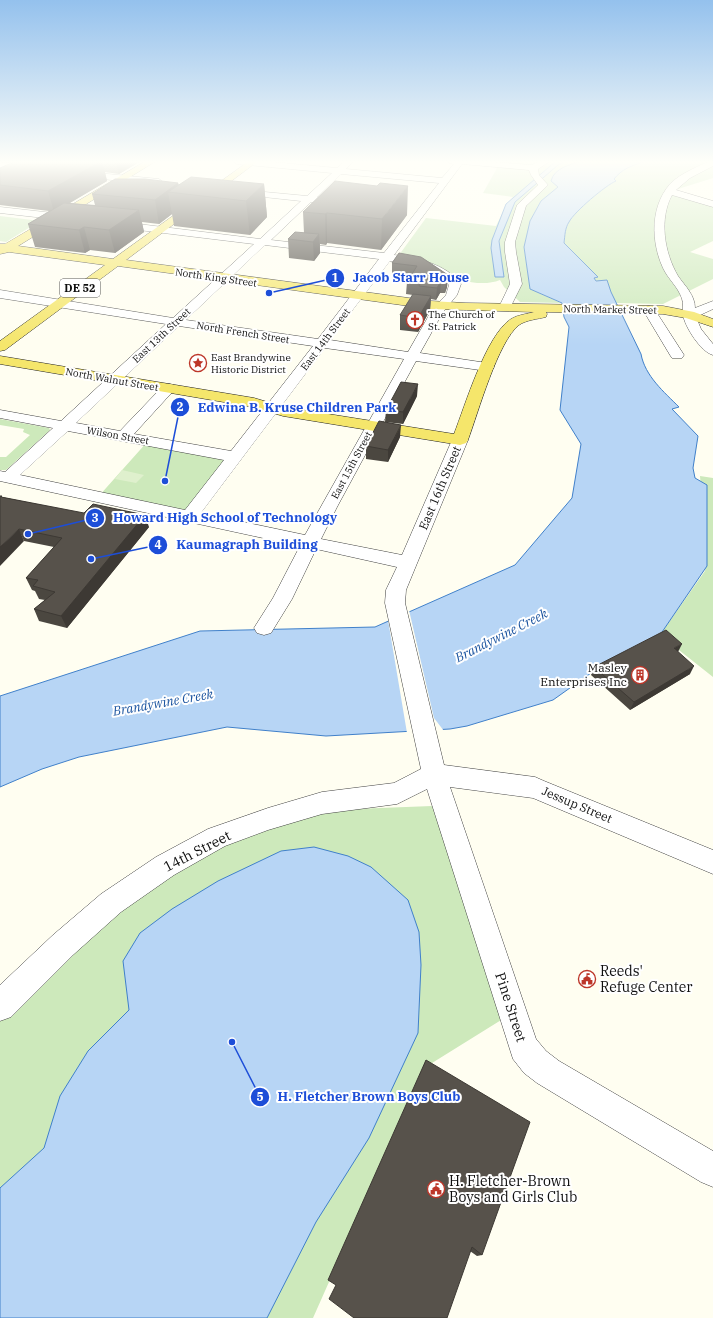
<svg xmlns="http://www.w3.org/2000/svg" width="713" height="1318" font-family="'IBM Plex Serif',serif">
<rect width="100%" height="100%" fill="#fffef1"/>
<path fill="#cde9bb" d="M501 161H583C571 164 561 168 552 177L559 187 541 201 530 221V289L561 303 520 302 504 287 500 280C470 292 426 266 399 255L426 218 496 226 507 204 513 197 483 193Z
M642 161H713V178L678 189 668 188 677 196 713 207V241L690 252 713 259V279L663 304 616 303C609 288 603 289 594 278L598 277 564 243C565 236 565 228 569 222 574 213 605 185 615 181L613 179C622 170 630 166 643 162Z
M0 216 40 221 6 242 0 241Z
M0 419 49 428 50 430 6 470H0V457H6L30 435 23 432 24 429 0 425Z
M148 441 235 457 190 516 98 497Z
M700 476 713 478V677L660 635 705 571 707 558Z
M432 806 506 1017 424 1068 313 1318H0V1009L132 889 217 844 328 810Z"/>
<path fill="#dff0cd" d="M122 470 144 475 136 483 115 479Z"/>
<path fill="#b7d5f5" stroke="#4080ca" d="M556 161H566L558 165 515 202 499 241 504 277H495L491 248 492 240 506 204Z
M583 161 643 162C631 166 622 169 614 179L616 181C606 185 574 212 569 222 565 228 565 235 564 243L598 277 594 278 596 281 607 280 611 292 641 354C645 376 664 392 679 407L672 409 698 436 693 468 695 478 707 485V566L660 635 591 673 553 700 467 726 450 729 326 736 227 727 79 757 42 769 0 787V696L200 631 375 627 515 565 572 498 581 444 560 410 569 327 564 317 562 303 530 289 524 247 530 221 541 201 558 187 551 181C554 168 571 164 583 161Z
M314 847 348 856 371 867 408 900 419 932 421 965 418 1033 369 1138 316 1222 267 1318H0V1188L44 1148 60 1096 88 1051 129 1010 123 961 140 933 172 909 218 881 281 851Z"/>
<path fill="#fffef1" d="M409 610 434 718 444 731 407 733 388 620Z"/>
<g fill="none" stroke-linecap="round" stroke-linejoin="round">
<g stroke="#424242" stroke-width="1">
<path id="minor" d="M233 161H261L337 168 345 161H354L346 169 442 178 454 164 449 163 448 161H479L532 165 540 161H550L538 169 539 175 548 185 526 206 515 242 516 252 522 284 509 310H501L499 307 510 284 505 252V242L517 205 538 185 531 175 529 170 462 164 394 255C418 258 446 264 461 284L457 295 443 312 420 353 487 363 492 364 494 367 492 370 487 371 416 361 337 507 321 539 402 555 452 440 455 437 460 435 465 437 468 440 406 590 405 603 444 765 535 777 544 781 713 850V874L533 798 450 787 536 1039 546 1051 559 1061 713 1151V1187L701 1182 537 1083 524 1073 513 1059 427 789 397 804 322 814 268 830 225 846 174 875 121 912 73 955 11 1017 0 1021V985L53 935 101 894 156 857 208 829 268 808 322 792 394 783 421 769 385 603 386 590 397 567 316 549 292 599 271 633 264 635 257 633 254 628 273 598 300 546 0 481V471L5 472 53 428 0 418V410L61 421 166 324 0 298V290L173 318 254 244 114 227 110 226 109 224 110 222 114 221 260 239 301 201 236 194 233 193 231 191 233 189 307 196 332 173 237 164ZM341 174 439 183 384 253 271 240 311 202H321L323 200 321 198 317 197ZM265 245 379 259 318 339 186 320ZM390 261C412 263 433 268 449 285L446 295 432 310 408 352 330 340ZM179 326 313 346 231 451 134 434 176 388 174 385 169 384 164 385 120 431 76 423ZM325 348 404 359 305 535 201 513ZM68 431 224 460 185 510 20 475Z
M710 161H713V166L690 178 676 190 713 201V207L672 195C659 219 664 252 678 276 685 286 695 295 695 308L713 301V309L696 317 701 329 713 344V355C701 352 685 327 683 315 682 310 684 304 682 299 679 288 668 279 663 268 651 242 650 207 670 184 681 173 697 167 710 161Z
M0 162 34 166 38 169 34 172 0 168Z
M77 171 159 179 163 182 159 185 74 176 73 174 74 172Z
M0 207 71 215 76 218 71 221 0 213Z
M649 306 653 307 655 310 684 355 682 358H672L670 355 643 310 645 307Z"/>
</g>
<g stroke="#202020" stroke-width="1">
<path id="major" d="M146 161H156L18 246 113 259 249 161H258L126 260 431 301 465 303 663 306 694 312 713 319V327L686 318 663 314 546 312 547 314 546 317C538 319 526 320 519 325 498 341 478 413 468 440L466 443 460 445 283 416 253 407 0 364V356L254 398 284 407 454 434C465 406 486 335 511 319 517 315 527 314 534 312L431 309 118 266 5 350 0 351V341L105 265 9 252 0 254V244H5Z"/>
</g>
<use href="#minor" fill="#fff" fill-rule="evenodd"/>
<use href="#major" fill="#f5e66b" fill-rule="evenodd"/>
</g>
<path fill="#4b4740" d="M16 161H141L119 174 105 172 107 181 70 203 95 205 92 194 178 183 179 185 264 184 267 217 250 235 174 226 172 214 159 224 142 222 144 232 115 253 90 250 85 253 35 247 28 224 49 211 0 205V168Z
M303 212 407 215 381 250 327 243 326 245 320 244V253L314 261 289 258 288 239 304 233Z
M399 253 448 275 447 287 445 293H440L436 300 431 299 430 310 418 332 400 330V315L413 295 406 294 407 282 410 276 392 274V263Z
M417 396 403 424 385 422 386 410Z
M400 437 388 462 366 459V446Z
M2 497 149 527 67 628 39 621 34 609 45 600 39 599 35 591 32 590 26 578 54 547 24 541Z
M678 652 690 674 630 710 591 675 594 667Z
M426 1060 482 1255 477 1256 470 1251 336 1285Z"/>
<path fill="#3d3934" d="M102 161 107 181 54 212 48 191Z
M116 161H141L119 174Z
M178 183 180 193 168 192 172 214 159 224 155 200Z
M264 184 267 217 250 235 246 201Z
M408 186 407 215 381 250 382 219Z
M139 210 144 232 115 253 109 230Z
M327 213V243L326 245 325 214Z
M84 227 90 250 85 253 79 230Z
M319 234 320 253 314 261 313 242Z
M448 275 447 287 445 293 446 282Z
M441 281 440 293 436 300 437 288Z
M431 296 430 310 418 332V318Z
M418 384 417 396 403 424V412Z
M401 425 400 437 388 462V450Z
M145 515 149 527 67 628 61 616Z
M19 529 24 541 0 566V547Z
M682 644 678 652 674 648Z
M694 666 690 674 630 710 634 702Z"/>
<path fill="#57524b" stroke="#3d3934" d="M16 161H102L48 191 0 185V168Z
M191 177 264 184 246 201 168 192Z
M115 179H145L178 183 155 200 92 194Z
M335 181 377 186 380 183 408 186 382 219 327 213 325 214 303 212Z
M64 203 139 210 109 230 84 227 79 230 28 224Z
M295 232 319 234 313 242 288 239Z
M399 253 421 257 448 275 446 282 441 281 437 288 419 286 420 284 407 282 417 266 392 263Z
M413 294 431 296 418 318 400 315Z
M401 382 418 384 403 412 386 410Z
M379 421 401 425 388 450 366 446Z
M0 496H2L1 497 84 513 93 504 145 515 61 616 34 609 55 592 33 586 38 580 26 578 62 538 19 529 0 547Z
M666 630 682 644 674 648 694 666 634 702 594 667Z
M426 1060 530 1122 482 1255 472 1247 447 1318H354L329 1299 336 1285 328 1280Z"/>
<linearGradient id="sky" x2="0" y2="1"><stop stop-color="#94c1ed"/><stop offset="0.47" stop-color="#fffff9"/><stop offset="1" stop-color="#fffff9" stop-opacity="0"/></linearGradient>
<rect width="713" height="345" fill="url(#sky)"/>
<defs>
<g id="church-ring" transform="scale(0.9)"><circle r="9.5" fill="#fff" stroke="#bd3629" stroke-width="1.5"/><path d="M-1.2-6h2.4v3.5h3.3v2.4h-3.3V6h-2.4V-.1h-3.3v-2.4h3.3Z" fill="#bd3629"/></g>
<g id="sight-ring" transform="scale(0.9)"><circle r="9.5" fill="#fff" stroke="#bd3629" stroke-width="1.5"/><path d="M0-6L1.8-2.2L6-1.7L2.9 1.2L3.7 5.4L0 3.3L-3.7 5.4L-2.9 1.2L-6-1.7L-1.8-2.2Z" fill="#bd3629"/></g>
<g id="building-ring" transform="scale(0.9)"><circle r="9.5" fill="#fff" stroke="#bd3629" stroke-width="1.5"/><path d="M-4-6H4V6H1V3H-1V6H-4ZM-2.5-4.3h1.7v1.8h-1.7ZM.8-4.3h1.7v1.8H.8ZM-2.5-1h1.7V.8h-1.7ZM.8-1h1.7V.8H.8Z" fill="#bd3629"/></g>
<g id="civic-ring" transform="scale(0.9)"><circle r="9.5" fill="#fff" stroke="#bd3629" stroke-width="1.5"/><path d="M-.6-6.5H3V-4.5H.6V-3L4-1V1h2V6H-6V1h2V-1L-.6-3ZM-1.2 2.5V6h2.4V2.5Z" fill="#bd3629"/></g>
</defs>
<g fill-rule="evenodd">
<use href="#church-ring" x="415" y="320"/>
<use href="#sight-ring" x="198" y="363"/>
<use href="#building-ring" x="640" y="675"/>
<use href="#civic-ring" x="587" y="979"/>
<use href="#civic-ring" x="436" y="1189"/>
</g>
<g text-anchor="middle" stroke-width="4" stroke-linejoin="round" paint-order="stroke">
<g font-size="10" fill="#0f0f0f" stroke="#fff">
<text transform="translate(216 277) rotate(8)" y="4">North King Street</text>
<text transform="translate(610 309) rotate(1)" y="4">North Market Street</text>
<text transform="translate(243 332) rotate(9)" y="4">North French Street</text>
<text transform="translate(161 335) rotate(-43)" y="4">East 13th Street</text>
<text transform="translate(325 339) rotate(-53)" y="4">East 14th Street</text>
<text transform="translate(112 379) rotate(10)" y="4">North Walnut Street</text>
<text transform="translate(118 435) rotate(10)" y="4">Wilson Street</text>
<text transform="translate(351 465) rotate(-62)" y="4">East 15th Street</text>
</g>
<g font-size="10" fill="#0f0f0f" stroke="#fff" text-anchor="start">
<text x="428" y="318">The Church of<tspan x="428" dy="12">St. Patrick</tspan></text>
<text x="211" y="361">East Brandywine<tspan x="211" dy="12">Historic District</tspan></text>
</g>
<rect fill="#fff" stroke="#575757" stroke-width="1" x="60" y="279" width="40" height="18" rx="3"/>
<g font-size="11" font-weight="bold" fill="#0f0f0f">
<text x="80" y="292">DE 52</text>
</g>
<g font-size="12" fill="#0f0f0f" stroke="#fff">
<text transform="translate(440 488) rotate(-67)" y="4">East 16th Street</text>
<text transform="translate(577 805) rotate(23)" y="4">Jessup Street</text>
</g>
<g font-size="12" fill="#0f0f0f" stroke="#fff" text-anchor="end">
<text x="627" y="672">Masley<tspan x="627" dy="14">Enterprises Inc</tspan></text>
</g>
<g font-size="13" font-style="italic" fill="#1a539f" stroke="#fff">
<text transform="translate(501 635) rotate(-27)" y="5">Brandywine Creek</text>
<text transform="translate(163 702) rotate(-10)" y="5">Brandywine Creek</text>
</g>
<g font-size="14" fill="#0f0f0f" stroke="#fff">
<text transform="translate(197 851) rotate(-27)" y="5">14th Street</text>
<text transform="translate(511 1007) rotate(72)" y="5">Pine Street</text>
</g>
<g font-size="14" fill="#0f0f0f" stroke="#fff" text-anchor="start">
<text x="600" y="976">Reeds'<tspan x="600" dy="16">Refuge Center</tspan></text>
<text x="449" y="1186">H. Fletcher-Brown<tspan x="449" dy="16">Boys and Girls Club</tspan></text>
</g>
</g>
<path fill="none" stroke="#1d4ed8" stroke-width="1.5" d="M269 293L335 278M165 481L180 407M28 534L95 518M91 559L158 545M232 1042L260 1097"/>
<g fill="#1d4ed8" stroke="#fff" stroke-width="1.5">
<circle cx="269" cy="293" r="4"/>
<circle cx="165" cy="481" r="4"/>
<circle cx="28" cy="534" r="4"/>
<circle cx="91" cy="559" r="4"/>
<circle cx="232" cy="1042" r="4"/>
<circle cx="335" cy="278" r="10"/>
<circle cx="180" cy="407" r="10"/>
<circle cx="95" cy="518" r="10"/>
<circle cx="158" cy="545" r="10"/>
<circle cx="260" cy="1097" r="10"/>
</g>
<g font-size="12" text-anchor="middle" font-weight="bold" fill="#fff">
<text x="335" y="282">1</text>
<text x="180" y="411">2</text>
<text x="95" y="522">3</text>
<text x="158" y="549">4</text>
<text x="260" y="1101">5</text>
</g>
<g font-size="13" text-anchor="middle" font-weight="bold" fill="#1d4ed8" stroke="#fff" stroke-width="4" stroke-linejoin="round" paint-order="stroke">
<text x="411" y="282">Jacob Starr House</text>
<text x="297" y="412">Edwina B. Kruse Children Park</text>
<text x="225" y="522">Howard High School of Technology</text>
<text x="247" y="549">Kaumagraph Building</text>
<text x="369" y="1101">H. Fletcher Brown Boys Club</text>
</g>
</svg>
